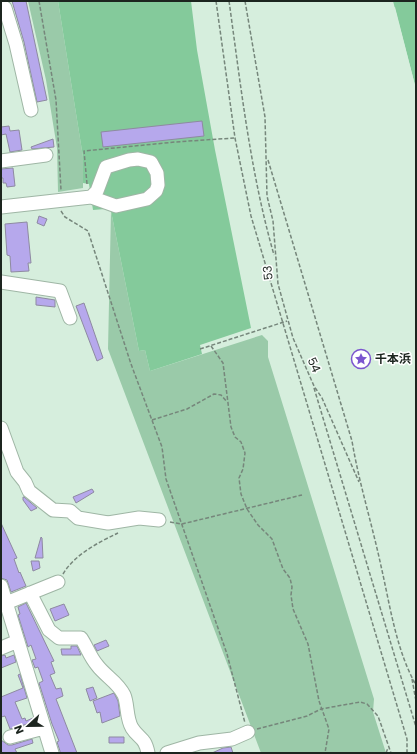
<svg xmlns="http://www.w3.org/2000/svg" width="417" height="754" font-family="Poppins,'Noto Sans JP',sans-serif">
<rect width="100%" height="100%" fill="#d6eedd"/>
<path fill="#9acaa9" d="M28 1H58L83 157V188L58 192 57 148 46 80Z
M111 211 139 351 145 350 150 371 262 335 268 341V357L374 699 373 712 386 753H261L108 349Z"/>
<path fill="#84ca9b" d="M58 1H191L197 50 215 150 251 328 200 345 202 354 150 371 145 350 139 351 111 211 105 209 93 210 89 184 83 183V157Z
M393 1H416V89Z"/>
<path fill="#d6eedd" d="M395 7 416 89V91L414 89 394 16 393 8Z"/>
<path fill="#b6a8ec" stroke="#8e8aa1" d="M12 1H26L47 100 37 102 24 42Z
M202 121 204 136 103 147 101 132Z
M9 126 10 131 19 130 22 150 10 152 6 134 1 135V127Z
M53 139 54 147 32 149 31 147Z
M13 168 15 186 7 187 6 183H3V178H1V169Z
M39 216 47 219 44 226 37 223Z
M27 222 31 263H28L29 271 11 272 10 256 7 255 5 224Z
M36 297 55 300V307L36 305Z
M84 303 103 358 97 361 76 306Z
M92 489 94 492 76 503 73 497Z
M23 497H24L37 508 31 511 23 500Z
M1 523 17 558 14 559 19 573 20 572 26 586 11 592 7 580 1 578Z
M41 537 42 538 43 558H35Z
M31 561H39L40 568 33 571Z
M26 603 54 661 51 662 55 673 50 675 56 689 61 688 63 696 56 699 77 753H60V751L57 742 59 741 52 724 39 683 43 681 38 667 35 668 32 660 36 659 31 645 28 647 18 615 20 614 18 607Z
M64 604 69 615 55 621 50 609Z
M106 640 109 646 97 651 94 645Z
M71 646H77L81 655H62L61 649H71Z
M5 655 6 658 14 655 16 662 1 668V656Z
M20 674 27 698 15 702 22 719 25 718 26 721 33 718 34 722 10 729 5 716 1 717V697L23 688 18 675Z
M93 687 97 698 90 701 86 689Z
M114 693 118 701 120 716 102 723 100 712 97 713 93 701Z
M109 737H124V743H109Z
M32 739 33 743 15 749 17 753H1V740L8 745H12Z
M231 747 233 753H212L223 748Z"/>
<g fill="none" stroke-linecap="round" stroke-linejoin="round">
<g stroke="#9fb6a5" stroke-width="15">
<path id="minor" d="M1 8H5L16 44 31 110
M1 161 46 155
M1 207 91 197 116 206 147 199 156 191 158 185 157 173 151 162 138 159 129 160 106 167 97 191 91 197
M1 282 60 291 70 318
M1 428 17 472 25 482 29 491 53 510 70 511 78 518 108 523 139 518 159 520
M1 586 52 753
M30 593 49 630 59 638H81C87 647 90 657 97 665 105 676 118 682 124 695 128 704 126 718 132 728 139 739 145 737 148 753
M1 605 58 582
M1 648 18 641
M10 737 44 728
M167 753 199 743 232 739 248 732"/>
</g>
<path stroke="#76867b" stroke-width="1.5" stroke-dasharray="4 2" stroke-linecap="butt" d="M39 1 56 100 61 190
M216 1 235 138 251 216 407 739V753
M229 1C241 87 250 171 274 255
M245 1 265 117 267 196 273 221 278 284 293 338 314 386 322 398 359 482
M268 160 352 441C359 483 372 524 381 566 390 605 396 650 416 685
M87 184 84 151 175 142 234 138
M61 211 65 217 88 231 131 364 162 447 166 479 227 654 245 723
M211 346 223 363 231 427 235 437 241 442 245 453 243 469 239 478 241 494 247 509 258 525 272 539 283 569 290 578 292 587 291 595 293 609 308 644 319 701 329 729 325 753
M200 349 287 321
M314 388 416 727
M152 420 187 409 214 394 221 395 227 402
M170 522 182 524 302 495
M63 574C74 555 99 542 118 533
M412 679 416 701
M257 729 307 716 321 709 360 702 367 704 378 716 391 753
M386 753 388 748"/>
<use href="#minor" stroke="#fff" stroke-width="13"/>
</g>
<defs>
<g id="sight-ring" transform="scale(1)"><circle r="9.5" fill="#fff" stroke="#7b55cf" stroke-width="1.5"/><path d="M0-6L1.8-2.2L6-1.7L2.9 1.2L3.7 5.4L0 3.3L-3.7 5.4L-2.9 1.2L-6-1.7L-1.8-2.2Z" fill="#7b55cf"/></g>
</defs>
<g fill-rule="evenodd">
<use href="#sight-ring" x="361" y="359"/>
</g>
<g text-anchor="middle" stroke-width="3" stroke-linejoin="round" paint-order="stroke">
<g font-size="12" fill="#1c251f" stroke="#fff">
<text transform="translate(268 273) rotate(-96)" y="4">53</text>
<text transform="translate(314 365) rotate(66)" y="4">54</text>
</g>
<g font-size="12" font-weight="bold" fill="#1c251f" stroke="#fff" text-anchor="start">
<text x="375" y="363">千本浜</text>
</g>
</g>
<rect width="417" height="754" fill="none" stroke="#1c251f" stroke-width="4"/>
<g transform="translate(28 726) rotate(248)" stroke="#ffffff" stroke-width="3" paint-order="stroke">
<path d="M0-3L7 15L0 10L-7 15Z" fill="#1c251f"/>
<text y="-6" font-size="11" font-weight="bold" text-anchor="middle" fill="#1c251f">N</text>
</g>
</svg>
